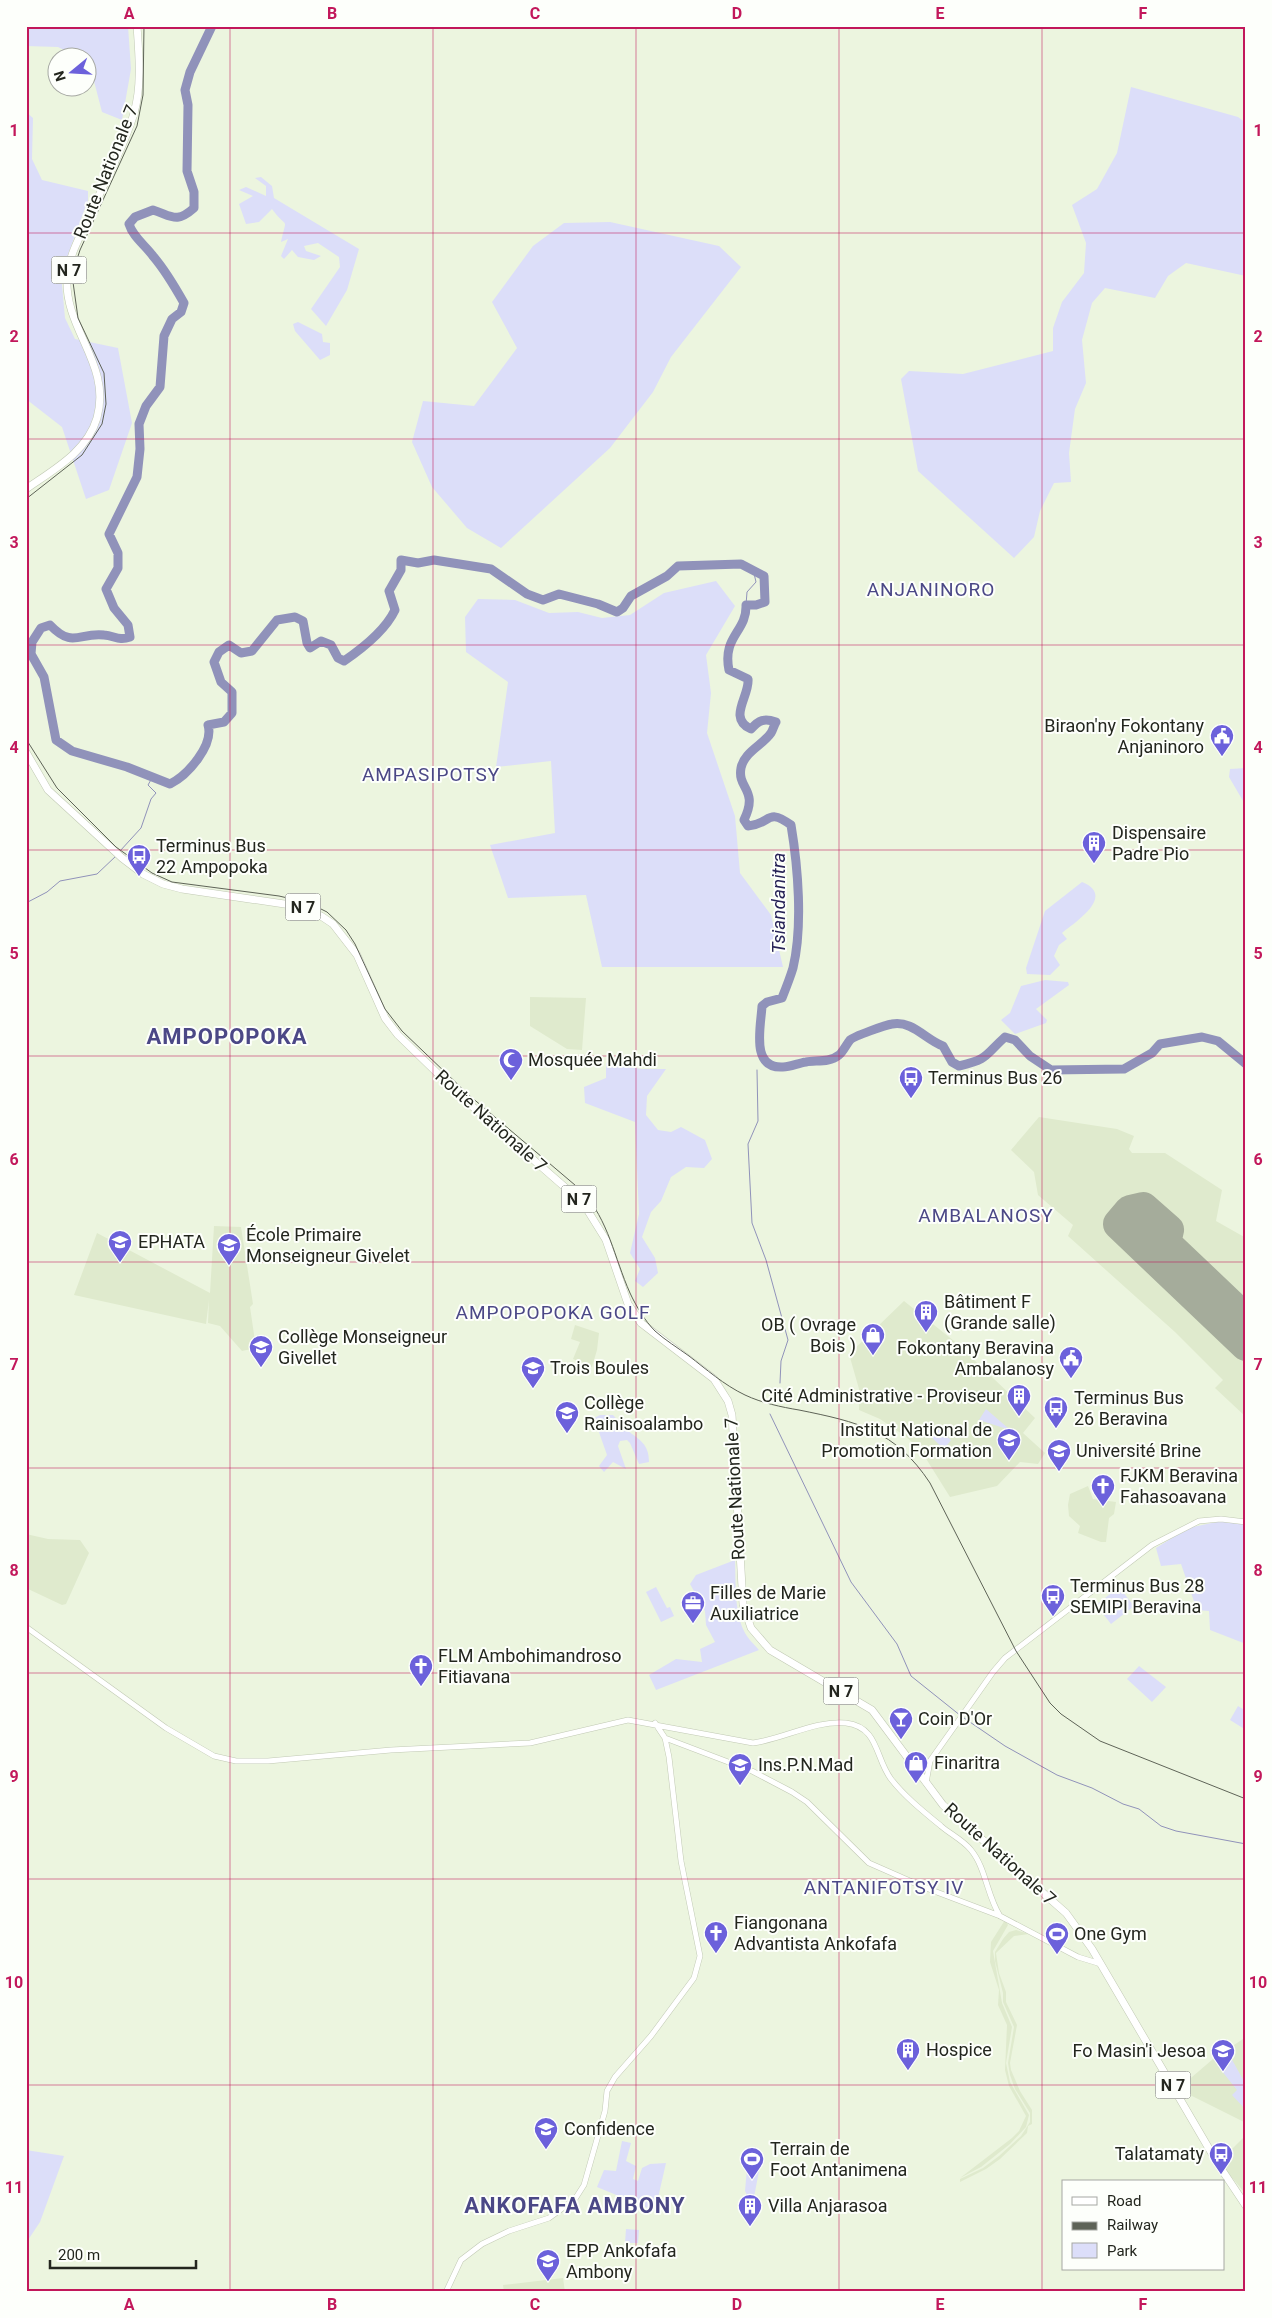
<svg xmlns="http://www.w3.org/2000/svg" width="1272" height="2318" font-family="Roboto,sans-serif">
<rect width="100%" height="100%" fill="#ecf5df"/>
<path fill="#dfeacd" d="M530 997 586 998 582 1050 567 1049 530 1026Z
M1039 1117 1117 1129 1134 1136 1129 1149 1132 1153H1165L1222 1190 1216 1221 1246 1238V1417L1215 1388 1223 1380 1175 1332 1068 1236 1073 1225 1038 1195 1034 1172 1011 1150Z
M214 1226 241 1227 253 1304 250 1307 256 1348 242 1351 220 1326 208 1323 209 1300 206 1324 74 1295 97 1233 210 1293Z
M904 1301 954 1341 1035 1418 1023 1433 1045 1453 1038 1464 1020 1462 997 1486 950 1497 920 1449 905 1436 880 1419 859 1410V1389L849 1354Z
M575 1325 599 1333 597 1350 592 1367 573 1359 580 1342 571 1339Z
M1088 1486 1093 1499 1116 1502 1114 1514 1109 1518 1106 1542H1101L1078 1533 1080 1526 1069 1516 1068 1505 1070 1494Z
M26 1534 48 1539 80 1540 89 1553 66 1604 62 1605 26 1588Z
M1005 1920 1008 1925 993 1951 1002 2003 1012 2027 1006 2063 1010 2082 1029 2115 1026 2127 1010 2144 981 2167 960 2178 1012 2138 1019 2131 1026 2116 1009 2086 1005 2070 1007 2025 998 2005 999 1990 990 1962 991 1942Z
M1016 1930 1029 1934 1014 1936 996 1953 999 1973 1006 1992V2002L1017 2025 1010 2063 1011 2070 1020 2091 1032 2110V2124L1028 2126 1027 2133 1000 2159 986 2169 960 2182V2179L983 2168 999 2156 1021 2136 1030 2122V2113L1015 2089 1010 2075 1008 2063 1014 2027 1003 2002V1993L995 1961V1952L1003 1939 1009 1932Z
M1246 2037V2123L1178 2089 1213 2059Z
M1246 2135V2190L1244 2192 1219 2162Z
M563 2278 565 2292H504L503 2285Z"/>
<path fill="#dcdef9" d="M26 26H128L131 69 122 120 102 112 88 58 78 57 58 47 26 46Z
M1131 87 1238 117 1246 123V276L1186 263 1168 276 1155 298 1105 288 1092 303 1082 340 1086 383 1075 409 1069 453 1071 482 1054 483 1040 511 1034 537 1014 558 918 471 901 379 909 371 963 374 1053 351V328L1062 302 1084 273 1086 243 1072 205 1097 189 1117 153Z
M26 112 33 118 32 159 42 180 88 191V200L61 274 65 318 75 339 118 348 132 423 109 490 86 499 62 427 26 399Z
M261 177 272 186 274 198 359 249 347 290 326 326 311 309 340 267 339 257 318 243 304 246 306 251 321 256 314 260 298 257 292 250 284 259 281 256 288 239 281 242C287 214 288 231 272 209L259 222 246 224 239 204 253 196 239 190 246 187 266 196V186L255 178Z
M610 222 719 246 741 267 671 357 653 392 610 448 501 548 467 528 432 487 412 442 423 401 474 406 517 348 492 302 533 246 564 223Z
M298 322 322 334 323 342 330 343V355L320 360 295 331 293 324Z
M716 581 735 606 706 655 711 693 707 733 735 816 740 873 771 915 783 967H602L586 895 508 898 490 845 555 833 551 761 496 767 508 682 466 652 465 617 478 599 515 600 549 613 578 612 602 618 630 615 664 593Z
M1246 768V806L1229 777 1230 769Z
M1082 882C1117 896 1074 923 1062 933L1067 939 1059 945 1054 956 1060 965 1050 975 1027 974 1026 968 1045 911Z
M1045 980 1068 982 1069 985 1036 1009 1047 1020 1046 1023 1015 1034 1001 1020 1010 1013 1021 986Z
M606 1063 641 1069H666L647 1096 646 1115 658 1130 671 1132 681 1127 705 1140 712 1159 704 1168 686 1167 671 1177 661 1201 651 1212 642 1237 655 1258 658 1273 643 1287 635 1281 640 1269 630 1253 639 1214 635 1122 585 1103 584 1087 606 1078Z
M986 1409 1008 1428 1007 1429 979 1420Z
M600 1415H613C618 1420 622 1427 627 1430 639 1440 649 1443 649 1462L639 1464 630 1443 627 1440 620 1441 618 1446 626 1469 613 1462 604 1472 599 1466 607 1455 594 1418Z
M937 1428 951 1440 944 1449 930 1436Z
M1226 1520 1246 1524V1644L1210 1630 1209 1611 1197 1610 1181 1564 1161 1566 1156 1548 1188 1528Z
M735 1560C736 1582 734 1610 744 1631 747 1638 754 1644 759 1650L656 1690 649 1675 676 1659 702 1662 700 1649 715 1642 706 1625 705 1611 690 1584 696 1575Z
M656 1587 667 1608 670 1607 674 1616 661 1622 646 1592Z
M1119 1587 1134 1606 1111 1624 1096 1605Z
M1139 1666 1166 1687 1152 1702 1127 1679Z
M1238 1706 1246 1711V1730L1230 1720Z
M1230 2056 1246 2085V2110L1232 2095 1237 2090 1217 2065Z
M622 2141 631 2143 626 2161 636 2166 633 2179 638 2181 642 2168 650 2164 666 2163 655 2211 597 2187 604 2170 616 2171Z
M26 2150 64 2156 40 2222 26 2243Z
M750 2165 760 2166 754 2197 747 2195 745 2191 747 2168Z
M626 2229 639 2230 638 2243H625Z"/>
<g fill="none" stroke-linecap="round" stroke-linejoin="round">
<path stroke="#9092ba" stroke-width="1" d="M746 605 747 592 756 582 753 569
M120 851 141 828 151 799 156 793 148 785 152 778
M26 903 47 892 60 881 97 874 116 856
M757 1070 758 1121 748 1144 752 1223 766 1260 788 1340 781 1361 780 1383
M770 1414 851 1582 897 1644 911 1676 961 1716
M964 1718 1005 1746 1057 1775 1092 1788 1123 1804 1139 1809 1161 1826 1176 1831 1246 1844"/>
<path stroke="#9092ba" stroke-width="9" d="M212 26 190 72 185 90 188 105 187 171 194 192V208C176 224 172 216 153 210L135 217 129 224C133 237 145 245 153 256 165 270 175 287 184 303L181 312 172 319 164 336 160 387 146 406 139 424 140 449 137 477 109 534 118 553V568L106 589 114 608 128 625 130 637C119 641 115 636 104 635 79 632 73 649 50 625L41 628 32 642 31 654 44 677 56 740 72 751 127 767 170 784C188 775 214 745 208 725L224 722 232 713V692L221 682 214 662 219 652 229 645 241 653 252 651 277 620 295 617 303 621 307 643 310 648 321 641 331 645 338 658 344 661C363 648 385 631 395 610L389 591 401 570V560L418 563 434 560 491 569 527 594 543 600 559 594 598 604 617 612 623 608 631 596 667 576 678 566 741 564 764 576 765 602 756 605H746C747 632 722 636 729 670L748 679C750 696 727 718 751 729 759 720 764 718 776 722 774 725 773 730 771 733 763 745 744 752 741 768 737 789 759 789 744 820L748 826C772 824 766 807 791 825 798 867 803 926 793 968 790 978 786 988 782 998L767 1002 762 1006C761 1026 750 1069 783 1067 791 1067 798 1063 806 1062 816 1060 829 1063 839 1055 843 1052 846 1045 850 1040 854 1036 886 1025 892 1024 912 1020 926 1040 943 1046L952 1062 959 1066C989 1059 984 1056 1005 1037L1015 1040 1030 1056 1051 1070 1124 1069 1152 1053 1160 1044 1202 1037 1218 1041 1246 1064"/>
<path stroke="#a5ac9b" stroke-width="32" d="M1246 1320 1165 1243 1168 1230 1143 1208 1130 1211 1119 1224 1246 1345"/>
<g stroke="#c1c9b4" stroke-width="6">
<path id="minor" d="M26 1627 166 1728 214 1756 236 1761H268L391 1750 530 1743 628 1720 753 1743C784 1739 815 1720 846 1723 879 1727 875 1758 891 1779 904 1796 924 1812 941 1826 950 1834 963 1840 971 1850 986 1868 987 1896 1000 1916
M665 1738 752 1771 792 1792 807 1802 869 1863 926 1888 1000 1916 1078 1957 1101 1964
M916 1770 930 1761 993 1672 1005 1658 1152 1545 1199 1521 1221 1519 1246 1522
M926 1783 930 1761
M446 2292 461 2260 482 2244 509 2231 549 2218 575 2199 584 2185 605 2111 607 2091 615 2077 651 2036 694 1978 700 1956 681 1861 669 1757 665 1738 655 1723"/>
</g>
<g stroke="#c1c9b4" stroke-width="8">
<path id="major" d="M26 489C53 470 87 452 97 418 112 364 64 330 67 277 69 253 84 229 94 207 107 176 125 145 134 113 142 86 139 54 137 26
M26 752 48 790 122 858 143 874 163 884 182 889 298 906 321 916 333 924 357 955 385 1018 398 1035 465 1100 583 1203 606 1240 628 1304 641 1323 714 1379 728 1401 732 1415 743 1604 751 1628 770 1650 872 1710 943 1805 1066 1913 1092 1949 1218 2164 1246 2206"/>
</g>
<use href="#minor" stroke="#fff" stroke-width="5"/>
<use href="#major" stroke="#fff" stroke-width="7"/>
<path stroke="#5e6357" stroke-width="1" d="M26 499 82 455 102 424 106 404 104 373 78 318 72 275 80 250 137 126 143 95 144 26
M26 739 57 788 116 847 152 873 172 882 279 896 309 903 327 912 346 930 355 944 385 1009 402 1031 470 1096 582 1191C609 1221 614 1257 630 1293 636 1306 645 1321 655 1331 665 1340 678 1348 689 1356 706 1369 724 1385 745 1395 762 1403 781 1407 799 1410 858 1422 895 1430 930 1483L1016 1651 1050 1703 1061 1714 1100 1741 1246 1799"/>
</g>
<path fill="none" stroke="#c2185b" stroke-width="1" stroke-opacity="0.55" d="M230 26V2292M433 26V2292M636 26V2292M839 26V2292M1042 26V2292M26 233H1246M26 439H1246M26 645H1246M26 850H1246M26 1056H1246M26 1262H1246M26 1468H1246M26 1673H1246M26 1879H1246M26 2085H1246"/>
<defs>
<g id="civic-pin" transform="scale(1.25)"><path d="M0 17L-7.5 6A9.5 9.5 0 1 1 7.5 6Z" fill="#6c61db" stroke="#fdfffb"/><path d="M-.6-6.5H3V-4.5H.6V-3L4-1V1h2V6H-6V1h2V-1L-.6-3ZM-1.2 2.5V6h2.4V2.5Z" fill="#fff"/></g>
<g id="building-pin" transform="scale(1.25)"><path d="M0 17L-7.5 6A9.5 9.5 0 1 1 7.5 6Z" fill="#6c61db" stroke="#fdfffb"/><path d="M-4-6H4V6H1V3H-1V6H-4ZM-2.5-4.3h1.7v1.8h-1.7ZM.8-4.3h1.7v1.8H.8ZM-2.5-1h1.7V.8h-1.7ZM.8-1h1.7V.8H.8Z" fill="#fff"/></g>
<g id="bus-pin" transform="scale(1.25)"><path d="M0 17L-7.5 6A9.5 9.5 0 1 1 7.5 6Z" fill="#6c61db" stroke="#fdfffb"/><path d="M-5-6H5V4H4V6H2V4H-2V6H-4V4H-5ZM-3.5-4V0h7V-4ZM-3.5 1.2v1.5H-2V1.2ZM2 1.2v1.5H3.5V1.2Z" fill="#fff"/></g>
<g id="mosque-pin" transform="scale(1.25)"><path d="M0 17L-7.5 6A9.5 9.5 0 1 1 7.5 6Z" fill="#6c61db" stroke="#fdfffb"/><path d="M3.5-4.9A6 6 0 1 0 3.5 4.9A5 5 0 1 1 3.5-4.9Z" fill="#fff"/></g>
<g id="school-pin" transform="scale(1.25)"><path d="M0 17L-7.5 6A9.5 9.5 0 1 1 7.5 6Z" fill="#6c61db" stroke="#fdfffb"/><path d="M0-5L7-2L0 1L-7-2ZM-4 1L0 2.5L4 1V4Q0 6-4 4Z" fill="#fff"/></g>
<g id="shop-pin" transform="scale(1.25)"><path d="M0 17L-7.5 6A9.5 9.5 0 1 1 7.5 6Z" fill="#6c61db" stroke="#fdfffb"/><path d="M-5-2.5h2.3a2.7 3.5 0 0 1 5.4 0H5L5.5 6h-11ZM-1.5-2.5h3a1.5 2.3 0 0 0-3 0Z" fill="#fff"/></g>
<g id="university-pin" transform="scale(1.25)"><path d="M0 17L-7.5 6A9.5 9.5 0 1 1 7.5 6Z" fill="#6c61db" stroke="#fdfffb"/><path d="M0-5L7-2L0 1L-7-2ZM-4 1L0 2.5L4 1V4Q0 6-4 4Z" fill="#fff"/></g>
<g id="church-pin" transform="scale(1.25)"><path d="M0 17L-7.5 6A9.5 9.5 0 1 1 7.5 6Z" fill="#6c61db" stroke="#fdfffb"/><path d="M-1.2-6h2.4v3.5h3.3v2.4h-3.3V6h-2.4V-.1h-3.3v-2.4h3.3Z" fill="#fff"/></g>
<g id="office-pin" transform="scale(1.25)"><path d="M0 17L-7.5 6A9.5 9.5 0 1 1 7.5 6Z" fill="#6c61db" stroke="#fdfffb"/><path d="M-6-3h4V-5.5h4V-3h4V5H-6ZM-1-4.5V-3h2v-1.5ZM-6 0V1H6V0Z" fill="#fff"/></g>
<g id="bar-pin" transform="scale(1.25)"><path d="M0 17L-7.5 6A9.5 9.5 0 1 1 7.5 6Z" fill="#6c61db" stroke="#fdfffb"/><path d="M-6-5H6L.8 .8V4.5H3.5V6h-7V4.5H-.8V.8Z" fill="#fff"/></g>
<g id="stadium-pin" transform="scale(1.25)"><path d="M0 17L-7.5 6A9.5 9.5 0 1 1 7.5 6Z" fill="#6c61db" stroke="#fdfffb"/><path d="M0-5a6.5 5 0 1 0 0 10a6.5 5 0 1 0 0-10ZM-3.5-1.8h7v3.6h-7Z" fill="#fff"/></g>
</defs>
<g fill-rule="evenodd">
<use href="#civic-pin" x="1222" y="736"/>
<use href="#building-pin" x="1094" y="843"/>
<use href="#bus-pin" x="139" y="856"/>
<use href="#mosque-pin" x="511" y="1060"/>
<use href="#bus-pin" x="911" y="1078"/>
<use href="#school-pin" x="120" y="1242"/>
<use href="#school-pin" x="229" y="1245"/>
<use href="#building-pin" x="926" y="1312"/>
<use href="#shop-pin" x="873" y="1335"/>
<use href="#school-pin" x="261" y="1347"/>
<use href="#civic-pin" x="1071" y="1358"/>
<use href="#school-pin" x="533" y="1368"/>
<use href="#building-pin" x="1019" y="1396"/>
<use href="#bus-pin" x="1056" y="1408"/>
<use href="#school-pin" x="567" y="1413"/>
<use href="#university-pin" x="1009" y="1440"/>
<use href="#university-pin" x="1059" y="1451"/>
<use href="#church-pin" x="1103" y="1486"/>
<use href="#bus-pin" x="1053" y="1596"/>
<use href="#office-pin" x="693" y="1603"/>
<use href="#church-pin" x="421" y="1666"/>
<use href="#bar-pin" x="901" y="1719"/>
<use href="#shop-pin" x="916" y="1763"/>
<use href="#university-pin" x="740" y="1765"/>
<use href="#church-pin" x="716" y="1933"/>
<use href="#stadium-pin" x="1057" y="1934"/>
<use href="#building-pin" x="908" y="2050"/>
<use href="#school-pin" x="1223" y="2051"/>
<use href="#school-pin" x="546" y="2129"/>
<use href="#bus-pin" x="1221" y="2154"/>
<use href="#stadium-pin" x="752" y="2159"/>
<use href="#building-pin" x="750" y="2206"/>
<use href="#school-pin" x="548" y="2261"/>
</g>
<g text-anchor="middle" stroke-width="4" stroke-linejoin="round" paint-order="stroke">
<g fill="#fdfffb" stroke="#646760" stroke-width="1">
<rect x="51.5" y="256.5" width="35" height="27" rx="4"/>
<rect x="285.5" y="893.5" width="35" height="27" rx="4"/>
<rect x="561.5" y="1185.5" width="35" height="27" rx="4"/>
<rect x="823.5" y="1677.5" width="35" height="27" rx="4"/>
<rect x="1155.5" y="2071.5" width="35" height="27" rx="4"/>
</g>
<g font-size="16" font-weight="bold" fill="#23261e">
<text x="69" y="276">N 7</text>
<text x="303" y="913">N 7</text>
<text x="579" y="1205">N 7</text>
<text x="841" y="1697">N 7</text>
<text x="1173" y="2091">N 7</text>
</g>
<g font-size="18" fill="#23261e" stroke="#fdfffb">
<text transform="translate(106 172) rotate(-68)" y="6">Route Nationale 7</text>
<text transform="translate(491 1121) rotate(42)" y="6">Route Nationale 7</text>
<text transform="translate(735 1489) rotate(-93)" y="6">Route Nationale 7</text>
<text transform="translate(1000 1854) rotate(42)" y="6">Route Nationale 7</text>
</g>
<g font-size="18" fill="#23261e" stroke="#fdfffb" text-anchor="start">
<text x="1204" y="732" text-anchor="end">Biraon'ny Fokontany<tspan x="1204" dy="21">Anjaninoro</tspan></text>
<text x="1112" y="839">Dispensaire<tspan x="1112" dy="21">Padre Pio</tspan></text>
<text x="156" y="852">Terminus Bus<tspan x="156" dy="21">22 Ampopoka</tspan></text>
<text x="528" y="1066">Mosquée Mahdi</text>
<text x="928" y="1084">Terminus Bus 26</text>
<text x="246" y="1241">École Primaire<tspan x="246" dy="21">Monseigneur Givelet</tspan></text>
<text x="138" y="1248">EPHATA</text>
<text x="944" y="1308">Bâtiment F<tspan x="944" dy="21">(Grande salle)</tspan></text>
<text x="856" y="1331" text-anchor="end">OB ( Ovrage<tspan x="856" dy="21">Bois )</tspan></text>
<text x="278" y="1343">Collège Monseigneur<tspan x="278" dy="21">Givellet</tspan></text>
<text x="1054" y="1354" text-anchor="end">Fokontany Beravina<tspan x="1054" dy="21">Ambalanosy</tspan></text>
<text x="550" y="1374">Trois Boules</text>
<text x="1002" y="1402" text-anchor="end">Cité Administrative - Proviseur</text>
<text x="1074" y="1404">Terminus Bus<tspan x="1074" dy="21">26 Beravina</tspan></text>
<text x="584" y="1409">Collège<tspan x="584" dy="21">Rainisoalambo</tspan></text>
<text x="992" y="1436" text-anchor="end">Institut National de<tspan x="992" dy="21">Promotion Formation</tspan></text>
<text x="1076" y="1457">Université Brine</text>
<text x="1120" y="1482">FJKM Beravina<tspan x="1120" dy="21">Fahasoavana</tspan></text>
<text x="1070" y="1592">Terminus Bus 28<tspan x="1070" dy="21">SEMIPI Beravina</tspan></text>
<text x="710" y="1599">Filles de Marie<tspan x="710" dy="21">Auxiliatrice</tspan></text>
<text x="438" y="1662">FLM Ambohimandroso<tspan x="438" dy="21">Fitiavana</tspan></text>
<text x="918" y="1725">Coin D'Or</text>
<text x="934" y="1769">Finaritra</text>
<text x="758" y="1771">Ins.P.N.Mad</text>
<text x="734" y="1929">Fiangonana<tspan x="734" dy="21">Advantista Ankofafa</tspan></text>
<text x="1074" y="1940">One Gym</text>
<text x="926" y="2056">Hospice</text>
<text x="1206" y="2057" text-anchor="end">Fo Masin'i Jesoa</text>
<text x="564" y="2135">Confidence</text>
<text x="770" y="2155">Terrain de<tspan x="770" dy="21">Foot Antanimena</tspan></text>
<text x="1204" y="2160" text-anchor="end">Talatamaty</text>
<text x="768" y="2212">Villa Anjarasoa</text>
<text x="566" y="2257">EPP Ankofafa<tspan x="566" dy="21">Ambony</tspan></text>
</g>
<g font-size="19" letter-spacing="1" fill="#4b4886" stroke="#fdfffb">
<text x="931" y="596">ANJANINORO</text>
<text x="431" y="781">AMPASIPOTSY</text>
<text x="986" y="1222">AMBALANOSY</text>
<text x="553" y="1319">AMPOPOPOKA GOLF</text>
<text x="884" y="1894">ANTANIFOTSY IV</text>
</g>
<g font-size="19" font-style="italic" fill="#282457" stroke="#fdfffb">
<text transform="translate(778 903) rotate(-90)" y="7">Tsiandanitra</text>
</g>
<g font-size="22" font-weight="bold" letter-spacing="1" fill="#4b4886" stroke="#fdfffb">
<text x="227" y="1044">AMPOPOPOKA</text>
<text x="575" y="2213">ANKOFAFA AMBONY</text>
</g>
</g>
<rect width="1272" height="2318" fill="none" stroke="#fdfffb" stroke-width="55"/>
<rect x="1062" y="2180" width="162" height="90" fill="#fdfffb" stroke="#a6a8a3"/>
<rect x="1072" y="2197" width="25" height="8" fill="#ffffff" stroke="#a6a8a3"/>
<text x="1107" y="2206" font-size="15" fill="#23261e">Road</text>
<rect x="1072" y="2222" width="25" height="8" fill="#5e6357" stroke="#a6a8a3"/>
<text x="1107" y="2230" font-size="15" fill="#23261e">Railway</text>
<rect x="1072" y="2243" width="25" height="15" fill="#dcdef9" stroke="#a6a8a3"/>
<text x="1107" y="2256" font-size="15" fill="#23261e">Park</text>
<g transform="translate(72 72) rotate(252)"><circle r="24" fill="#fdfffb" stroke="#a6a8a3"/>
<path d="M0-4L9 19L0 12L-9 19Z" fill="#6c61db"/>
<text y="-8" font-size="14" font-weight="bold" text-anchor="middle" fill="#23261e">N</text>
</g>
<path d="M50 2260v8h146v-8" fill="none" stroke="#23261e" stroke-width="2.5"/>
<text x="58" y="2260" font-size="15" fill="#23261e" stroke="#fdfffb" stroke-width="4" paint-order="stroke">200 m</text>
<rect x="28" y="28" width="1216" height="2262" fill="none" stroke="#c2185b" stroke-width="2"/>
<g font-size="16" text-anchor="middle" font-weight="bold" fill="#c2185b">
<text x="129" y="19">A</text>
<text x="332" y="19">B</text>
<text x="535" y="19">C</text>
<text x="737" y="19">D</text>
<text x="940" y="19">E</text>
<text x="1143" y="19">F</text>
<text x="14" y="136">1</text>
<text x="1258" y="136">1</text>
<text x="14" y="342">2</text>
<text x="1258" y="342">2</text>
<text x="14" y="548">3</text>
<text x="1258" y="548">3</text>
<text x="14" y="753">4</text>
<text x="1258" y="753">4</text>
<text x="14" y="959">5</text>
<text x="1258" y="959">5</text>
<text x="14" y="1165">6</text>
<text x="1258" y="1165">6</text>
<text x="14" y="1370">7</text>
<text x="1258" y="1370">7</text>
<text x="14" y="1576">8</text>
<text x="1258" y="1576">8</text>
<text x="14" y="1782">9</text>
<text x="1258" y="1782">9</text>
<text x="14" y="1988">10</text>
<text x="1258" y="1988">10</text>
<text x="14" y="2193">11</text>
<text x="1258" y="2193">11</text>
<text x="129" y="2310">A</text>
<text x="332" y="2310">B</text>
<text x="535" y="2310">C</text>
<text x="737" y="2310">D</text>
<text x="940" y="2310">E</text>
<text x="1143" y="2310">F</text>
</g>
</svg>
